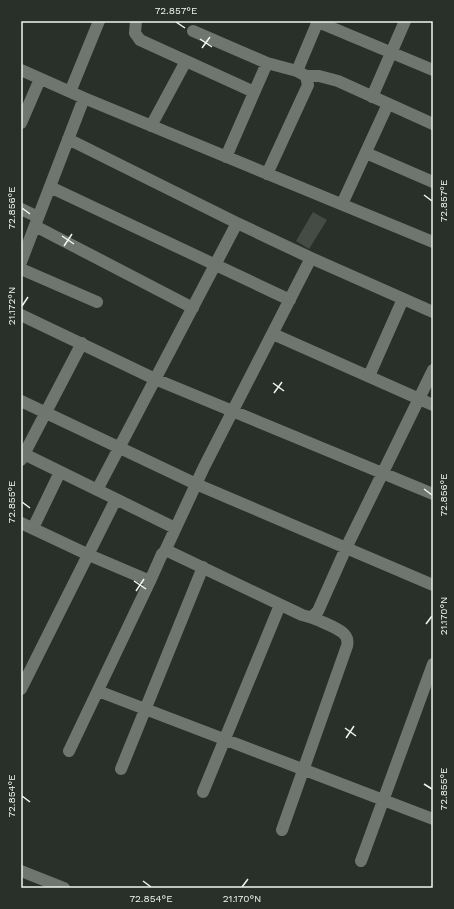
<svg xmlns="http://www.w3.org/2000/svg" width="454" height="909" font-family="'Work Sans',sans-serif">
<rect width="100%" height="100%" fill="#283029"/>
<path fill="#444c45" d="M313 212 327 220 309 249 296 241Z"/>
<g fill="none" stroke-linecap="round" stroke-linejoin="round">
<path stroke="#6e766f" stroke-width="12" d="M136 21 135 33 140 40 254 92
M318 22 433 70
M193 31 267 63 297 71 306 76 308 85 267 174
M21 70 84 98 433 242
M297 71 318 21
M306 76H319L338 81 433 124
M70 92 99 21
M372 97 405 21
M21 123 40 79
M151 126 186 61
M68 139 237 223 311 258 433 312
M366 153 433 182
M226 157 267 63
M50 187 290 300
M342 204 388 104
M21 209 38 217
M35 226 193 308
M21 262 84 98
M21 269 97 302
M21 315 155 379 433 494
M273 334 433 405
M369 376 403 299
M21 401 196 484 433 585
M24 454 175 528
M21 460 82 343
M97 490 237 223
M21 523 89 555 150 581
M33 528 60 472
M165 551 204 467 311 258
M312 617 318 611 346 548 433 370
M21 689 116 499
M98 691 433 819
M69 751 150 581 162 554 165 551 170 552 302 615C311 617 340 628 345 635 348 639 348 642 347 646L282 830
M121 769 203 567
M203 792 280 605
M361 861 433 664
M21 871 64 888"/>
</g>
<path fill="none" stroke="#f0f5f1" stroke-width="1.5" d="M176 22 185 28M200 39 212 47M202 48 210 37M424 195 432 201M22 208 30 214M62 236 74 244M64 246 72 234M22 306 28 297M273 383 284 391M274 393 282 382M424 489 432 495M22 502 30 508M134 581 146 589M136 591 144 579M426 624 432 616M345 728 356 736M346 738 354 726M424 784 432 789M22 796 30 802M143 881 151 887M242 887 248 879"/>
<rect width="454" height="909" fill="none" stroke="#283029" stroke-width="44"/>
<rect x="22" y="22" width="410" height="865" fill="none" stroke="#f0f5f1" stroke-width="1.5"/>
<g font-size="10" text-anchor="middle" fill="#f0f5f1">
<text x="176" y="14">72.857°E</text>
<text transform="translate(443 201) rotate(-90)" y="4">72.857°E</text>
<text transform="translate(11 208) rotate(-90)" y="4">72.856°E</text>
<text transform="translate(11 306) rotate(-90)" y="4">21.172°N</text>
<text transform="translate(443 495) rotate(-90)" y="4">72.856°E</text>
<text transform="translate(11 502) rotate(-90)" y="4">72.855°E</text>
<text transform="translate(443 616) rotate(-90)" y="4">21.170°N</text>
<text transform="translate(443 789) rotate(-90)" y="4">72.855°E</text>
<text transform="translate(11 796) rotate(-90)" y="4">72.854°E</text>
<text x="151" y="902">72.854°E</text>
<text x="242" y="902">21.170°N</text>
</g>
</svg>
